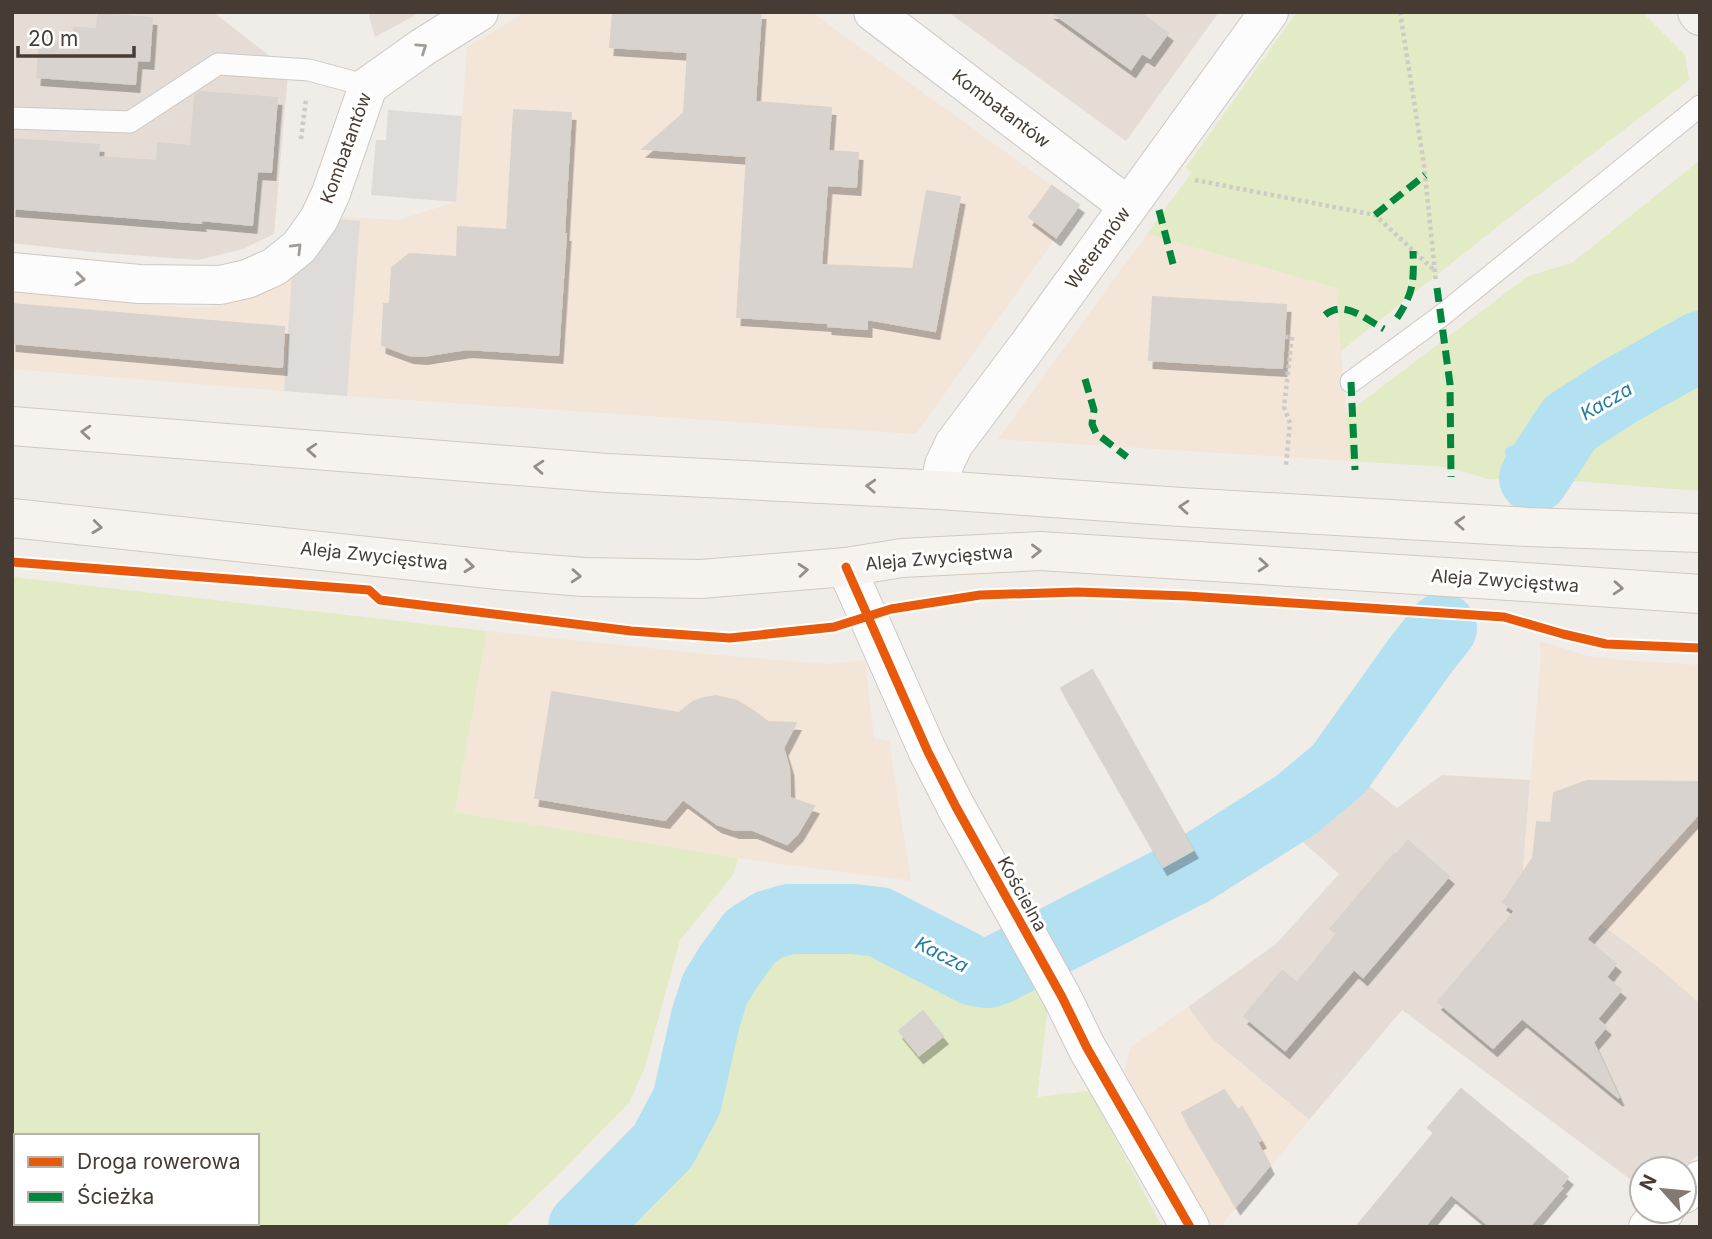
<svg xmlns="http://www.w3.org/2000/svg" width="1712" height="1239" font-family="Inter,sans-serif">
<defs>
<filter id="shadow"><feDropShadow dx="4.5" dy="8" stdDeviation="0" flood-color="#0004"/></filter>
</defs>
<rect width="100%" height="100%" fill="#f0ece8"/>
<path fill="#e5ddd5" d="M12 12H213L275 60 289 62 274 234 243 249 198 260 92 252 12 243Z
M368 12H421L375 37Z
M948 12H1219L1126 141Z
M1442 775 1530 780 1523 871 1619 937 1657 966 1700 1003V1153L1683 1169H1642V1188L1402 1010 1309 1120 1211 1038 1188 1007 1276 944 1339 874 1303 842 1358 777 1397 808Z"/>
<path fill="#f4e5d9" d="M526 12H811L1079 205 916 434 347 396 12 369V291L182 307H211L243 300 259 294 340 217 398 220 456 202 467 47Z
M1147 234 1336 288 1350 461 998 439Z
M487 631 706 654 826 664 865 660 874 738 889 741 911 881 738 858 455 812Z
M1540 641 1588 656 1620 660 1700 665V1003L1657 966 1619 937 1523 871 1541 654Z
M1188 1007 1211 1038 1309 1120 1220 1227H1195L1155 1128 1125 1071 1131 1047Z"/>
<path fill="#e2ebc5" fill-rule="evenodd" d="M1297 12H1642L1685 55 1689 80 1497 227 1341 351 1336 288 1147 234 1192 172 1186 167Z
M1700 160V491L1561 480 1488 479 1447 467 1350 461 1346 414 1528 276 1572 263Z
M12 577 487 631 455 812 738 858 733 875 680 940 645 1067 629 1103 554 1179 504 1227H12ZM16 1136H257V1223H16Z
M812 925 879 929 925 953 964 981 993 985 1026 968 1048 1007 1037 1097 1090 1091 1162 1227H602L670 1154 696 1115 706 1071 719 1040 734 990 749 964 754 945 771 934Z"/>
<path fill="#dfdbd8" d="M388 110 462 116 456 202 371 195 376 140H386Z
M338 219 360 221 347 396 284 391 292 275Z"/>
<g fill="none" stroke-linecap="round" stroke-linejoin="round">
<path stroke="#b4e1f1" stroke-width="12" d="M1511 452 1559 439"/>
<path stroke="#b4e1f1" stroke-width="70" d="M1534 478 1570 423 1618 392 1700 346
M583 1227 663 1146 687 1101 706 1017 715 989 729 966 751 936 769 925 789 919H853L879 922 974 971 988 973 999 969 1193 870 1296 805 1339 769 1420 656 1442 628"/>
</g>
<path fill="#d8d3cf" stroke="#d8d3cd" stroke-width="2" filter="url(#shadow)" d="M613 12H761L755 102 831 108 828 151 858 153 856 187 827 185 821 265 913 269 927 191 960 197 935 331 867 319V329L828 326V323L737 317 747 156 643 149 684 113 688 52 610 47Z
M1052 12H1139L1168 33 1150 58 1142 53 1131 69Z
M98 14 152 18 149 61 137 60 135 84 37 77 40 41 73 44 74 28 97 29Z
M200 92 277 98 271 172 257 171 252 225 200 220 201 223 12 208V139L99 145 98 157 157 161 158 143 191 146 195 95Z
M514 110 571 113 564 234H566L558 355 467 349 423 356 409 355 382 345 384 304H390L392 268 409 254 457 257 458 227 507 230Z
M1052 186 1079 205 1056 237 1029 217Z
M1153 297 1286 305 1282 368 1149 360Z
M12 304 284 327 282 367 12 343Z
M1092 670 1193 850 1163 867 1061 688Z
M552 692 679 713 693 702 704 698 716 696 737 701 755 712 768 722 796 723 783 748 789 768 790 798 814 806 798 833 787 844 753 830H735L717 824 683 799 665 820 535 798Z
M1587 781 1700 782V812L1586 939 1616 964 1606 977 1621 990 1597 1019 1606 1027 1593 1042 1619 1098 1522 1018 1493 1048 1438 1002 1515 911 1503 902 1533 858 1537 822 1551 823 1554 793Z
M1408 841 1449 876 1363 977 1354 969 1285 1050 1244 1016 1282 971 1297 983 1337 934 1330 929 1394 854 1396 855Z
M923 1011 943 1036 919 1055 899 1031Z
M1461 1089 1568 1177 1560 1187 1562 1188 1529 1227H1491L1451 1194 1424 1227H1356L1434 1133 1428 1128Z
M1224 1090 1238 1110 1242 1107 1261 1140 1257 1142 1269 1166 1236 1206 1182 1113Z"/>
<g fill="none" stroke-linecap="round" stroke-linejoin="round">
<g stroke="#ccc8c4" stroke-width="23">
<path id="lane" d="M12 118 130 122 218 64 309 70 368 86
M1351 382 1441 316 1700 106"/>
</g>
<g stroke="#ccc8c4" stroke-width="40">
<path id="street" d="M873 12 1128 206
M12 272 139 284 220 285 247 279 274 267 299 247 319 219 331 193 368 86 423 47 479 12
M939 490 944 465 954 444 1026 348 1269 12
M846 567 928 752 956 807 1062 997 1087 1048 1190 1227
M1684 1194 1700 1180
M1648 1227 1665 1211"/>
</g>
<g stroke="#d1c9bf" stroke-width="40">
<path id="secondary" d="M1697 12 1700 16
M12 426 607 473 939 490 1181 507 1528 527 1700 533
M12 518 508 571 584 577 701 579 846 567 902 558 1040 551 1525 582 1700 594"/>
</g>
<path stroke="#cecac6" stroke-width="4.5" stroke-dasharray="3.5 3.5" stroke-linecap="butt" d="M1400 12 1424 165 1436 282
M301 139 306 99
M1195 180 1375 215 1434 270
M1285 337H1292L1284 407 1290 423 1286 465"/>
<use href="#lane" stroke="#fdfcfc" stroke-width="21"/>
<use href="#street" stroke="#fdfcfc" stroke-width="38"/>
<use href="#secondary" stroke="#f6f3ee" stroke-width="38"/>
<path stroke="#00873e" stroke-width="7" stroke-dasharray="14 7" stroke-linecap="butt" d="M1159 210 1173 264
M1375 215 1425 175
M1437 288 1450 384 1451 477
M1325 315C1344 299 1365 319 1384 329
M1397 318C1414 292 1414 281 1413 251
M1085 379 1094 410 1092 424 1096 433 1127 457
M1351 382 1355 470"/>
<g stroke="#fff" stroke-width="13">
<path id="cycleway" d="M12 562 369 590 380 600 631 631 730 638 834 627 891 609 980 595 1077 592 1187 596 1504 617 1563 634 1606 644 1700 648
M846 567 928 752 956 807 1062 997 1087 1048 1190 1227"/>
</g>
<use href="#cycleway" stroke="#e8590c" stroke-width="9"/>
</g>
<defs><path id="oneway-chevron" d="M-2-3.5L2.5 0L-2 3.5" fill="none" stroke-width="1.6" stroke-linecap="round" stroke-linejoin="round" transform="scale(1.75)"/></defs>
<g stroke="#a29c98">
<use href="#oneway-chevron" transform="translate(422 48) rotate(-34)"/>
<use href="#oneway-chevron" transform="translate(297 248) rotate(-45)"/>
<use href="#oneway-chevron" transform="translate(80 279) rotate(6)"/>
</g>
<g stroke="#958e87">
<use href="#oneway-chevron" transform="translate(86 432) rotate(-176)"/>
<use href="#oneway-chevron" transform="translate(312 450) rotate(-176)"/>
<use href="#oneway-chevron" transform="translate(539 467) rotate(-176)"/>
<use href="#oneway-chevron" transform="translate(871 486) rotate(-177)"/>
<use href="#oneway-chevron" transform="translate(1184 507) rotate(-176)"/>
<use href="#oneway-chevron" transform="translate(1460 523) rotate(-177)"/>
<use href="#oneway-chevron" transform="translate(97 527) rotate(6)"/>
<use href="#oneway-chevron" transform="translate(1036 551) rotate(-1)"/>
<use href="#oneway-chevron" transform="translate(1263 565) rotate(4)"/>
<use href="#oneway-chevron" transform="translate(469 566) rotate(6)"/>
<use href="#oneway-chevron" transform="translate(803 570) rotate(-5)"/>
<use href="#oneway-chevron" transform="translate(576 576) rotate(4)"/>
<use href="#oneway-chevron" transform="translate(1618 588) rotate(4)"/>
</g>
<g text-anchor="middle" stroke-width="6" stroke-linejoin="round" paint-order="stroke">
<g font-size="18" fill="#463c33" stroke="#fff">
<text transform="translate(1001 109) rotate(37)" y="6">Kombatantów</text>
<text transform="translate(346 148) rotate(-70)" y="6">Kombatantów</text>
<text transform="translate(1098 248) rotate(-54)" y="6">Weteranów</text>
<text transform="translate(374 556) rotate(6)" y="6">Aleja Zwycięstwa</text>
<text transform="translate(939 558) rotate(-5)" y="6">Aleja Zwycięstwa</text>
<text transform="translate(1505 581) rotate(4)" y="6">Aleja Zwycięstwa</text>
<text transform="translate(1022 894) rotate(61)" y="6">Kościelna</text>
</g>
<g font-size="19" font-style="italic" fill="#237b9f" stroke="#fff">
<text transform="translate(1606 401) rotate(-30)" y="7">Kacza</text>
<text transform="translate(942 954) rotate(27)" y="7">Kacza</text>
</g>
</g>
<rect width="1712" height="1239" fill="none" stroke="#463c33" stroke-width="28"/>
<rect x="14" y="1134" width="245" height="91" fill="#ffffff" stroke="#b5b1ad" stroke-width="2"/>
<rect x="28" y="1157" width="35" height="10" fill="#e8590c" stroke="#b5b1ad" stroke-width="2"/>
<text x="77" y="1169" font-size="21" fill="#463c33">Droga rowerowa</text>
<rect x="28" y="1192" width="35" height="10" fill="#00873e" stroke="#b5b1ad" stroke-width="2"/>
<text x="77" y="1204" font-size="21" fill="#463c33">Ścieżka</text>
<g transform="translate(1663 1190) rotate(297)"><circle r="33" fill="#ffffff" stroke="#b5b1ad" stroke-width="2"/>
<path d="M0-5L12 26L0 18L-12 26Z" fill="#827a72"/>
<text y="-10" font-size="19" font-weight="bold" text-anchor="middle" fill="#463c33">N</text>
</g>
<path d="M18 46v10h116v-10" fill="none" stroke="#463c33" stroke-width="3.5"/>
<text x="28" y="46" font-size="21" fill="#463c33" stroke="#ffffff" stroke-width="5" paint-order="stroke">20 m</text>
</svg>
